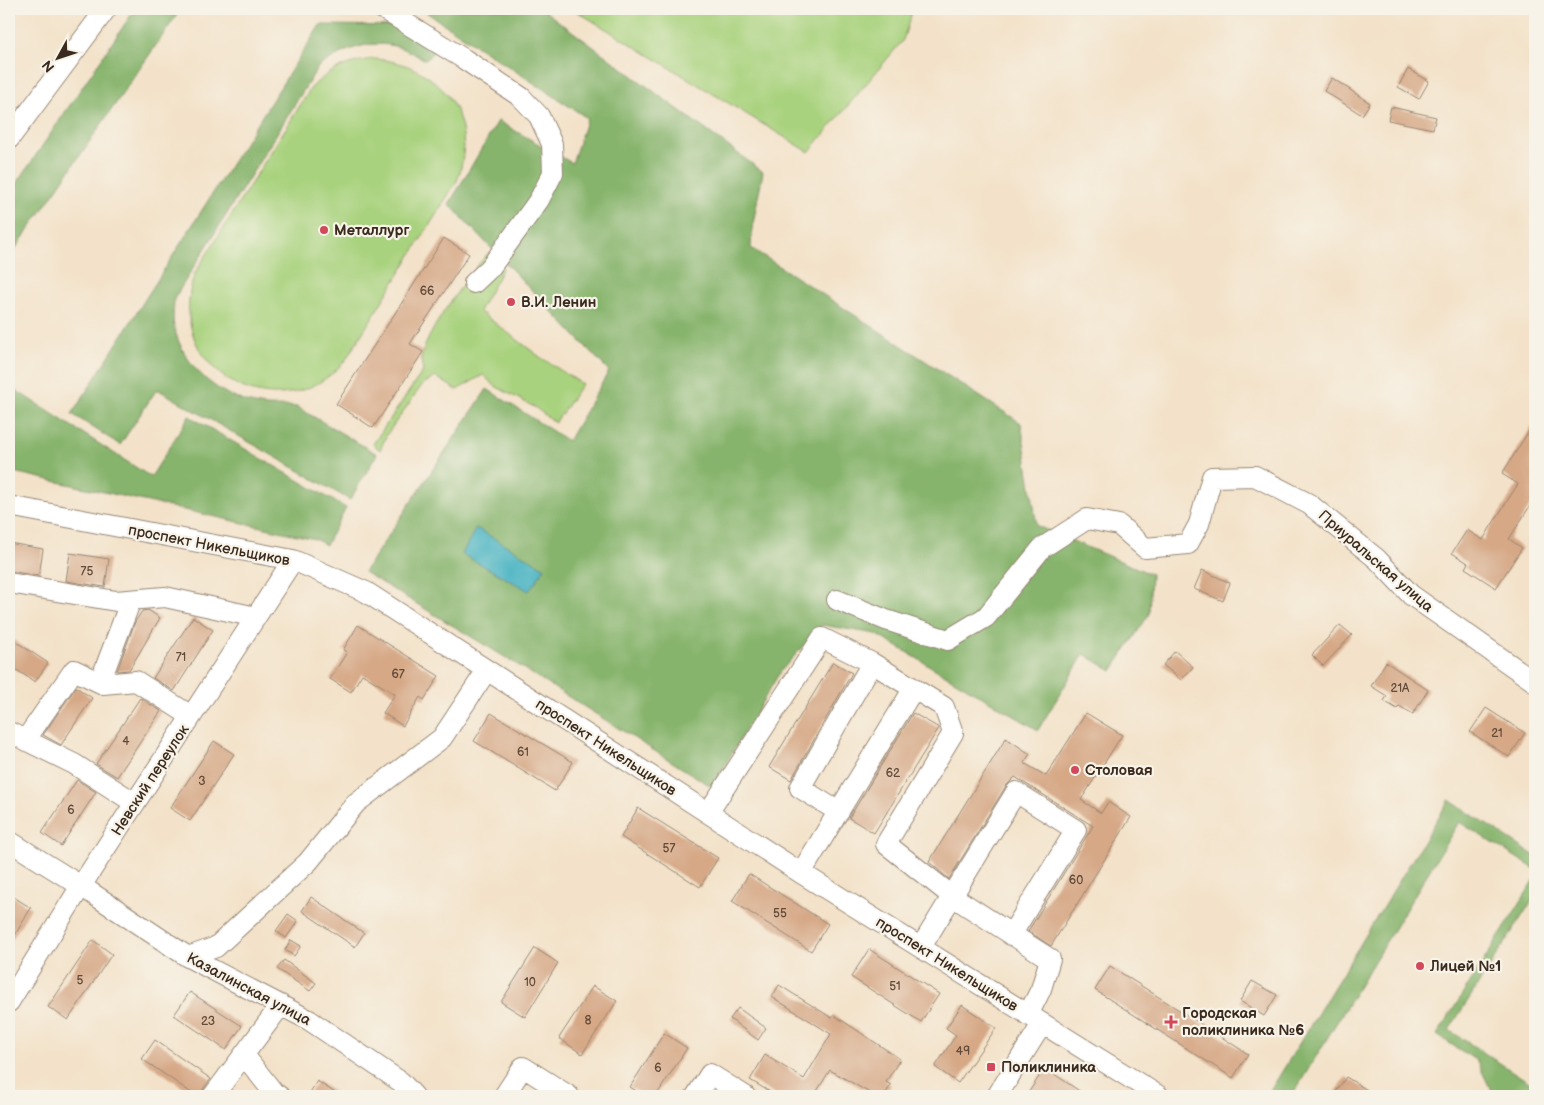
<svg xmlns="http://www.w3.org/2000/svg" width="1544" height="1105" font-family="'Balsamiq Sans',sans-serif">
<rect width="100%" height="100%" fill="#f7f3e8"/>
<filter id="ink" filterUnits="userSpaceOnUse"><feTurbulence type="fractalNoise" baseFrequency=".02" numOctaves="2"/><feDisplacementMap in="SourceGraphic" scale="10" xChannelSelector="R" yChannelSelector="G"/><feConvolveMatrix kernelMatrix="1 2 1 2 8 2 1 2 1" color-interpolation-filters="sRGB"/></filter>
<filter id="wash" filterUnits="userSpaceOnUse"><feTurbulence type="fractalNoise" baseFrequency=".0096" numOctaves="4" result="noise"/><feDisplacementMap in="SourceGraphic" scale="20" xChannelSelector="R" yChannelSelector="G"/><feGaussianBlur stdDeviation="1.12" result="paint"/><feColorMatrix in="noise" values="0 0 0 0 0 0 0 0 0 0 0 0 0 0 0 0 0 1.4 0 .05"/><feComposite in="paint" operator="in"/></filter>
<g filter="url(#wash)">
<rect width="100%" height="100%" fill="#f3e2c9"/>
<path fill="#a8d27d" stroke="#727e4e" d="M573 9H913L903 40 809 152Z
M374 59C440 63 480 117 457 181L345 361C278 438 160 369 195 273L311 88C329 70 348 62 374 59Z
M488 253 503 268 479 311 540 357 582 384 555 423 536 408 495 386 483 375 457 390 436 377 423 384 387 434 380 450 373 444 423 371C423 368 421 363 421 360 424 333 470 274 488 253Z"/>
<path fill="#86b46c" stroke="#606f45" d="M135 9H181L9 258V195Z
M421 9H542L763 172 752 229 751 248 1021 423 1037 526 1151 574 1149 614 1112 671 1084 654 1038 730 876 634 822 625 780 672 712 787 513 662 364 572 487 389 568 441 609 371 449 204 498 121 572 163 587 118Z
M320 25 409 26 440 44 426 60C417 56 408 50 398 47 370 38 340 51 318 67L174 299C174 308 172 318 174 326 183 369 224 402 267 406 277 407 287 405 297 407L377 454 350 500 157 389 120 445 72 414Z
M9 386 151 477 189 416 346 508 326 545 315 539 9 471Z
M1449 800 1535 856V869L1459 822 1292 1096H1267Z
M1535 879V896L1449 1030 1535 1086V1096H1494L1477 1061 1437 1035Z"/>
<path fill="#45b2c2" stroke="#406e70" d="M476 528 545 568 529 591 462 554Z"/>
<g id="blocks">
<path fill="#d6a886" d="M1408 69 1429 81 1419 99 1398 87Z
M1332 78 1370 103 1362 115 1324 91Z
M1391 107 1436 117 1433 129 1388 120Z
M444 238 469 254 410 344 423 352 373 428 336 404Z
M1535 421V498L1509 539 1522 548 1496 588 1465 568 1468 563 1452 553 1467 530 1483 540 1490 528 1518 484 1502 474Z
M9 543 43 549 39 576 9 571Z
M70 553 109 559 105 587 66 581Z
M1202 570 1230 583 1223 601 1194 589Z
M148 610 160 618 129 670 117 671 135 622 142 611Z
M193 617 213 630 174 691 153 678Z
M358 625 439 676 424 700 420 697 403 726 383 713 395 694 362 674 351 692 330 679 347 652 343 650Z
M1340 625 1352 635 1323 666 1312 655Z
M9 637 48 663 35 682 9 665Z
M1175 651 1193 667 1181 680 1163 665Z
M833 662 852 673 791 780 769 767Z
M1386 662 1428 690 1413 714 1399 706 1397 709 1384 701 1387 696 1371 686Z
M76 687 92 698 61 745 43 735Z
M140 698 161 711 117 777 96 764Z
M1486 708 1525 733 1509 757 1470 732Z
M491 713 573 762 555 791 474 741Z
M913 713 939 728 874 833 849 818Z
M1086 713 1122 735 1081 800 1101 813 1108 802 1131 817 1051 946 1028 931 1093 826 1015 777 1006 786 949 879 929 862 1006 738 1030 754 1024 763 1046 776Z
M214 741 234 754 190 821 170 808Z
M77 780 96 792 61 846 42 833Z
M638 808 718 858 700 887 621 837Z
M749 874 828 924 811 951 732 901Z
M9 894 31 908 9 945Z
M311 897 364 933 355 947 302 911Z
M288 914 298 921 286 938 276 931Z
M93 940 112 954 68 1020 48 1007Z
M291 940 301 946 294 956 285 950Z
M535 948 558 963 525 1017 501 1002Z
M869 949 939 994 921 1022 851 977Z
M284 960 316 983 310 991 277 969Z
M1110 966 1248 1054 1233 1078 1095 990Z
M1252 981 1277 995 1264 1016 1240 1001Z
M779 985 832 1018 834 1015 900 1059 886 1082 891 1085 884 1096H875L830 1070 814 1096H777L750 1080 765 1055 804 1079 831 1034 772 997Z
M593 986 617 1001 582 1054 559 1038Z
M190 992 242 1026 226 1050 174 1015Z
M962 1005 996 1028 958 1083 935 1067 956 1035 946 1028Z
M738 1008 766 1028 758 1040 730 1019Z
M664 1033 687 1048 656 1096H644L630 1087Z
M155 1040 211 1079 203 1089 201 1096H196L142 1059Z
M1045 1068 1087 1096H1026Z
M1346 1077 1377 1096H1333Z
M317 1081 340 1096H308Z"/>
</g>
</g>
<g filter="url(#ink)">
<use href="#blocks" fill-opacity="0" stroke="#978674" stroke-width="1"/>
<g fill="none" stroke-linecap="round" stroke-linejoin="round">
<g stroke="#978674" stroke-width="22">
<path id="minor" d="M383 9 464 59 521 97 539 116 552 144 553 173 539 200 490 268 474 283
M9 139 106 9
M9 506 293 560 366 592 801 873 1159 1096
M9 583 116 601 165 597 256 617
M837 600 886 620 948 640 986 617 1042 548 1087 519 1119 525 1145 548 1188 544 1199 524 1212 477 1255 476 1309 504 1377 559 1411 595 1535 682
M100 682 131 600
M9 732 74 764 135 803
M26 739 74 670 103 684 136 681 191 716
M839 812 800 788 872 663
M708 813 822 638 872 663 944 707 953 733 886 844 952 896 1050 959 1041 989 1028 1015
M9 841 81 886 188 957 309 1020 401 1082 414 1096
M801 873 914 688
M921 947 1016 792 1076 830 1011 935
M188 957 216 947 308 862 356 803 442 738 487 670
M9 1002 81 886 293 560
M244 1055 274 1093 279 1096
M213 1096 281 1005
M504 1096 523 1067 569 1096
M696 1096 710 1074 745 1096
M997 1096 1042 1024"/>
</g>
<use href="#minor" stroke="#fff" stroke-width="20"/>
</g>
</g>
<g fill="#d1495b" stroke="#f7f3e8" stroke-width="2">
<circle cx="324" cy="230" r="5"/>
<circle cx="511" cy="302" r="5"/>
<circle cx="1075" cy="770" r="5"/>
<circle cx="1420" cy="966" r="5"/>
<path d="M1168.5 1014.5h5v5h5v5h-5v5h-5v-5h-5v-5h5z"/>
<rect x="986" y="1062" width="10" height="10" rx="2.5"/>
</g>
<g text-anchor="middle" stroke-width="4.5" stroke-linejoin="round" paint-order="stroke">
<g font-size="12" fill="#624a38">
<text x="427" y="295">66</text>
<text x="87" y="575">75</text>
<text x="181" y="661">71</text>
<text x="398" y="678">67</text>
<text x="1400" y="692">21А</text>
<text x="1497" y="737">21</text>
<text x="126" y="745">4</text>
<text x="523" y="756">61</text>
<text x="893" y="777">62</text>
<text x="202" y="785">3</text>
<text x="71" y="814">6</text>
<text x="669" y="852">57</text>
<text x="1076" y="884">60</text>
<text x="780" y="917">55</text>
<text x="80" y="984">5</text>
<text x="530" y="986">10</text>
<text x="895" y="990">51</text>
<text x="588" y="1024">8</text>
<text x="208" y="1025">23</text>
<text x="963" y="1055">49</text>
<text x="658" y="1072">6</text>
</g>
<g font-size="15" font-weight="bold" fill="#3b2a1e" stroke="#f7f3e8" text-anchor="start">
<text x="334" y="235">Металлург</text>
<text x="521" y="307">В.И. Ленин</text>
<text x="1085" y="775">Столовая</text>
<text x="1430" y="971">Лицей №1</text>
<text x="1182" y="1018">Городская<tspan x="1182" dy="17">поликлиника №6</tspan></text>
<text x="1001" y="1072">Поликлиника</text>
</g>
<g font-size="15" fill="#3b2a1e" stroke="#f7f3e8">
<text transform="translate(209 545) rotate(11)" y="5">проспект Никельщиков</text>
<text transform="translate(1376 561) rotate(41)" y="5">Приуральская улица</text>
<text transform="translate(606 747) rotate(33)" y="5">проспект Никельщиков</text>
<text transform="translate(150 780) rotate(-57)" y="5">Невский переулок</text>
<text transform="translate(947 964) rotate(32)" y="5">проспект Никельщиков</text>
<text transform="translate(249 989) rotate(28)" y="5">Казалинская улица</text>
</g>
</g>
<rect width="1544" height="1105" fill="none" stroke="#f7f3e8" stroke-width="30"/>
<g transform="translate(58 58) rotate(230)" stroke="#f7f3e8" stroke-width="4" paint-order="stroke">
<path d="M0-4L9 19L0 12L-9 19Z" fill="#3b2a1e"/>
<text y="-8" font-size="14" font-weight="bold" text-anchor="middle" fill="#3b2a1e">N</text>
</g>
</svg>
